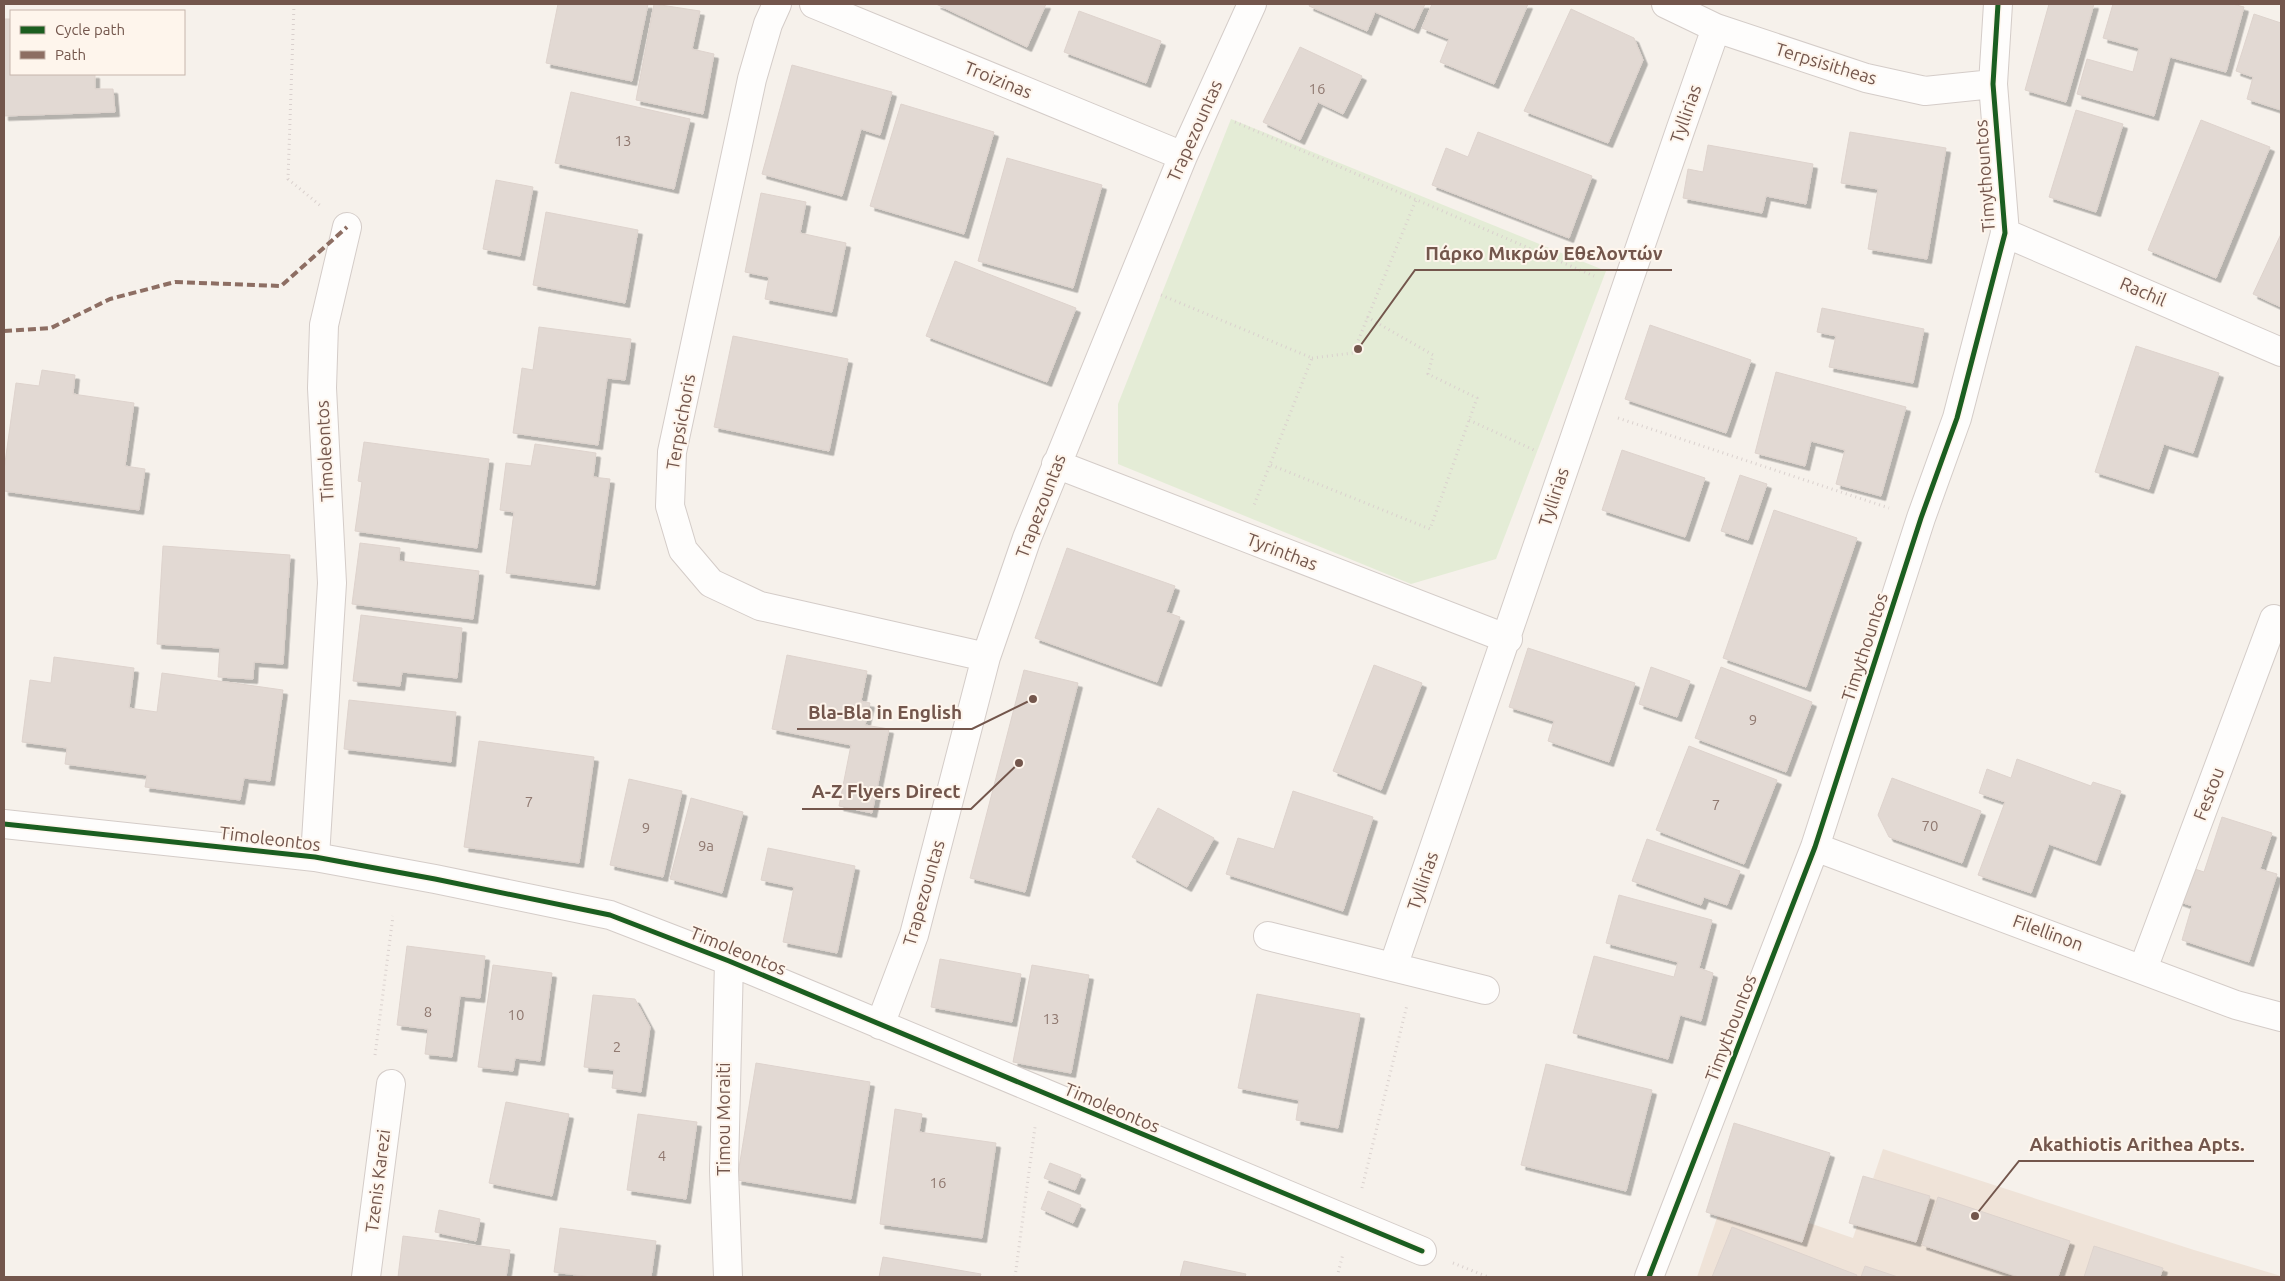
<svg xmlns="http://www.w3.org/2000/svg" width="2285" height="1281" font-family="Ubuntu,sans-serif">
<defs>
<filter id="shadow"><feDropShadow dx="4.5" dy="4.5" stdDeviation="0" flood-color="#0004"/></filter>
</defs>
<rect width="100%" height="100%" fill="#f6f1eb"/>
<path fill="#efe3d8" d="M1883 1149 2194 1250 2281 1276V1277H1697L1725 1194 1853 1238Z"/>
<path fill="#e4ecd6" d="M1231 119 1606 271 1496 559 1411 584 1118 464V404Z"/>
<path fill="#e2d9d3" stroke="#ded3cd" filter="url(#shadow)" d="M558 4H648L632 81 546 63Z
M654 4 700 11 692 49 714 54 703 114 636 100Z
M936 4H1046L1027 47Z
M1310 4H1425L1414 29 1375 12 1367 31 1309 6Z
M1432 4H1528L1494 84 1440 62 1449 39 1422 28Z
M2049 4H2094L2066 102 2025 90Z
M2113 4H2233L2244 7 2226 72 2170 57 2154 116 2077 94 2087 59 2133 72 2139 48 2103 38Z
M1571 9 1634 38 1643 60 1608 143 1524 111Z
M1079 11 1161 41 1146 83 1064 52Z
M2254 14 2281 23V110L2247 99 2253 77 2236 71Z
M4 19H11V74H95V89H113L115 112 4 116Z
M1300 47 1362 76 1343 114 1318 102 1300 140 1263 122Z
M792 65 892 92 880 135 861 129 842 196 762 174Z
M571 92 690 119 674 189 555 163Z
M901 104 994 132 964 234 870 206Z
M2076 110 2123 124 2096 212 2049 197Z
M2201 120 2270 147 2216 278 2148 250Z
M1478 132 1592 176 1569 238 1432 185 1446 148 1468 157Z
M1850 132 1946 148 1927 259 1868 249 1878 189 1841 183Z
M1708 145 1813 164 1806 204 1766 196 1762 213 1683 198 1688 169 1703 172Z
M1007 158 1102 185 1073 288 978 261Z
M496 180 533 187 520 256 483 249Z
M761 193 806 202 800 233 846 243 832 312 765 299 769 277 745 272Z
M546 212 638 230 625 303 533 285Z
M2281 234V307L2253 294Z
M955 261 1076 308 1047 382 926 336Z
M1822 308 1924 329 1913 383 1829 367 1836 336 1817 332Z
M1650 325 1751 360 1726 433 1625 399Z
M539 327 631 339 625 380 607 378 598 445 513 433 522 368 533 370Z
M733 336 848 359 829 451 714 427Z
M2136 346 2219 373 2193 453 2164 444 2149 489 2095 472Z
M42 370 75 375 73 394 134 403 125 466 145 469 139 510 4 491V470L16 383 39 386Z
M1776 372 1906 407 1881 496 1836 484 1845 450 1811 441 1805 466 1755 453Z
M364 442 489 459 477 548 355 531 362 482 358 481Z
M535 444 596 453 593 477 610 479 595 585 506 573 514 512 500 510 506 463 531 466Z
M1622 450 1705 478 1685 537 1602 510Z
M1740 475 1767 484 1748 540 1721 531Z
M1774 510 1857 538 1806 687 1723 658Z
M360 543 400 548 399 561 479 571 473 619 352 604Z
M163 546 290 555 283 664 254 662 253 679 218 677 220 648 157 644Z
M1067 548 1175 586 1166 612 1180 617 1157 682 1035 638Z
M361 615 462 628 457 678 402 672 400 686 353 681Z
M1528 648 1635 683 1609 762 1548 741 1554 721 1509 707Z
M787 655 867 671 861 701 870 703 865 725 889 729 872 813 839 806 851 745 772 729Z
M54 657 134 668 129 708 157 712 162 673 283 690 270 781 244 778 240 800 145 787 147 775 65 764 67 748 22 742 30 680 51 683Z
M1374 665 1422 683 1381 790 1333 771Z
M1651 667 1690 681 1677 717 1639 704Z
M1721 667 1812 702 1786 772 1695 738Z
M1024 670 1078 683 1025 892 970 878Z
M349 700 456 712 451 762 344 749Z
M479 741 594 757 579 863 464 847Z
M1689 746 1777 780 1744 864 1656 830Z
M2017 759 2091 786 2093 782 2121 791 2096 861 2049 844 2031 893 1978 875 2005 802 1979 793 1987 769 2011 778Z
M1892 778 1981 811 1962 863 1889 837 1878 815Z
M629 779 682 791 663 877 610 865Z
M1293 791 1373 817 1343 911 1226 874 1238 838 1274 849Z
M691 798 743 812 722 893 670 879Z
M1158 808 1214 838 1187 887 1132 857Z
M2222 817 2272 833 2260 869 2277 874 2249 962 2182 940 2192 906 2178 901 2189 867 2204 872Z
M1647 839 1740 871 1727 905 1704 897 1701 905 1632 881Z
M768 848 855 866 837 953 783 942 794 887 761 880Z
M1619 895 1712 920 1699 968 1713 973 1701 1021 1680 1015 1668 1059 1573 1033 1594 956 1674 977 1678 962 1606 943Z
M407 946 485 956 480 998 460 996 452 1057 425 1054 428 1029 397 1025Z
M940 959 1021 974 1012 1022 931 1007Z
M493 965 552 973 540 1061 515 1058 513 1071 478 1067Z
M1032 965 1089 975 1071 1073 1013 1062Z
M1257 994 1360 1014 1338 1128 1296 1120 1299 1100 1238 1088Z
M593 995 635 999 650 1027 641 1092 612 1088 614 1070 584 1067Z
M756 1063 870 1082 851 1199 737 1180Z
M1546 1064 1652 1090 1626 1191 1521 1165Z
M506 1102 569 1114 552 1196 489 1183Z
M895 1109 922 1114 919 1132 996 1143 982 1238 880 1224Z
M638 1114 697 1122 686 1199 627 1190Z
M1734 1123 1830 1153 1802 1242 1706 1212Z
M1050 1163 1081 1175 1075 1190 1044 1178Z
M1863 1176 1930 1196 1916 1242 1849 1223Z
M1048 1191 1081 1205 1073 1223 1041 1209Z
M1938 1197 2070 1241 2058 1277H2019L1922 1245Z
M439 1210 480 1219 476 1241 435 1232Z
M1732 1227 1857 1275 1856 1277H1712Z
M560 1228 656 1241 651 1277H591L554 1272Z
M403 1236 510 1250 506 1277H398Z
M2094 1246 2163 1268 2160 1277H2084Z
M883 1257 981 1274 980 1277H879Z
M1184 1261 1246 1274 1245 1277H1180Z
M1865 1266 1898 1277H1861Z"/>
<g fill="none" stroke-linecap="round" stroke-linejoin="round">
<g stroke="#d4ccc8" stroke-width="30">
<path id="minor" d="M777 4 768 24 752 79 672 452 670 506 683 550 711 583 760 606 986 657
M814 4 1183 156
M1666 4 1716 28 1866 78 1925 91 1993 84
M2005 233 2281 352
M1056 464 1508 639
M4 824 315 857 435 879 610 915 729 961 1422 1251
M1815 847 2236 1005 2281 1017
M315 857 332 583 322 388 324 325 347 227
M1268 936 1485 990
M1393 967C1502 654 1606 340 1716 28
M2143 969 2274 619
M880 1025 914 935 986 657 1027 538 1183 156 1252 4
M366 1277 391 1084
M728 1277 724 1171 729 961
M1649 1277 1815 847 1921 518 1957 418 2005 233 1993 84 1998 4"/>
</g>
<path stroke="#dad1ce" stroke-width="3" stroke-dasharray="1 4" stroke-linecap="butt" d="M294 4 288 179 322 207
M1235 122 1594 276
M1161 295 1312 358 1254 505
M1312 358 1353 353 1416 200
M1618 418 1889 508
M1469 420 1534 450
M1271 465 1430 529 1477 398 1428 374 1433 355 1367 317
M375 1055 393 916
M1362 1188 1407 1005
M1453 1263 1488 1277
M1015 1277 1035 1127
M1337 1277 1343 1254"/>
<use href="#minor" stroke="#fefdfc" stroke-width="28"/>
<path stroke="#8d6e63" stroke-width="4" stroke-dasharray="8 4" stroke-linecap="butt" d="M4 331 51 328 110 299 175 282 281 286 347 227"/>
<g stroke="#fef5ec" stroke-width="8">
<path id="cycleway" d="M4 824 315 857 435 879 610 915 729 961 1422 1251
M1649 1277 1815 847 1921 518 1957 418 2005 233 1993 84 1998 4"/>
</g>
<use href="#cycleway" stroke="#1b5e20" stroke-width="5"/>
</g>
<g text-anchor="middle" stroke-width="4" stroke-linejoin="round" paint-order="stroke">
<g font-size="15" fill="#907970">
<text x="1317" y="94">16</text>
<text x="623" y="146">13</text>
<text x="1753" y="725">9</text>
<text x="529" y="807">7</text>
<text x="1716" y="810">7</text>
<text x="1930" y="831">70</text>
<text x="646" y="833">9</text>
<text x="706" y="851">9a</text>
<text x="428" y="1017">8</text>
<text x="516" y="1020">10</text>
<text x="1051" y="1024">13</text>
<text x="617" y="1052">2</text>
<text x="662" y="1161">4</text>
<text x="938" y="1188">16</text>
</g>
<g font-size="18" fill="#73564c" stroke="#fef5ec">
<text transform="translate(1826 64) rotate(17)" y="6">Terpsisitheas</text>
<text transform="translate(998 80) rotate(22)" y="6">Troizinas</text>
<text transform="translate(1686 114) rotate(-71)" y="6">Tyllirias</text>
<text transform="translate(1195 131) rotate(-66)" y="6">Trapezountas</text>
<text transform="translate(1985 176) rotate(-94)" y="6">Timythountos</text>
<text transform="translate(2143 292) rotate(23)" y="6">Rachil</text>
<text transform="translate(681 422) rotate(-80)" y="6">Terpsichoris</text>
<text transform="translate(325 451) rotate(-93)" y="6">Timoleontos</text>
<text transform="translate(1554 497) rotate(-72)" y="6">Tyllirias</text>
<text transform="translate(1041 506) rotate(-69)" y="6">Trapezountas</text>
<text transform="translate(1282 552) rotate(21)" y="6">Tyrinthas</text>
<text transform="translate(1865 647) rotate(-72)" y="6">Timythountos</text>
<text transform="translate(2209 794) rotate(-69)" y="6">Festou</text>
<text transform="translate(270 839) rotate(7)" y="6">Timoleontos</text>
<text transform="translate(1423 881) rotate(-71)" y="6">Tyllirias</text>
<text transform="translate(924 893) rotate(-74)" y="6">Trapezountas</text>
<text transform="translate(2048 933) rotate(20)" y="6">Filellinon</text>
<text transform="translate(738 951) rotate(22)" y="6">Timoleontos</text>
<text transform="translate(1731 1028) rotate(-69)" y="6">Timythountos</text>
<text transform="translate(1112 1108) rotate(23)" y="6">Timoleontos</text>
<text transform="translate(724 1119) rotate(-90)" y="6">Timou Moraiti</text>
<text transform="translate(378 1181) rotate(-83)" y="6">Tzenis Karezi</text>
</g>
</g>
<path fill="none" stroke="#73564c" stroke-width="2" d="M1358 349L1415 270H1672M1033 699L972 729H797M1019 763L971 809H802M1975 1216L2019 1161H2254"/>
<g fill="#73564c" stroke="#fef5ec" stroke-width="2">
<circle cx="1358" cy="349" r="5"/>
<circle cx="1033" cy="699" r="5"/>
<circle cx="1019" cy="763" r="5"/>
<circle cx="1975" cy="1216" r="5"/>
</g>
<g font-size="19" text-anchor="middle" font-weight="bold" fill="#73564c" stroke="#fef5ec" stroke-width="4" stroke-linejoin="round" paint-order="stroke">
<text x="1544" y="260">Πάρκο Μικρών Εθελοντών</text>
<text x="885" y="719">Bla-Bla in English</text>
<text x="886" y="798">A-Z Flyers Direct</text>
<text x="2137" y="1151">Akathiotis Arithea Apts.</text>
</g>
<rect width="2285" height="1281" fill="none" stroke="#73564c" stroke-width="10"/>
<rect x="10" y="10" width="175" height="65" fill="#fef5ec" stroke="#c6b5ac"/>
<rect x="20" y="26" width="25" height="8" fill="#1b5e20" stroke="#c6b5ac"/>
<text x="55" y="35" font-size="15" fill="#73564c">Cycle path</text>
<rect x="20" y="51" width="25" height="8" fill="#8d6e63" stroke="#c6b5ac"/>
<text x="55" y="60" font-size="15" fill="#73564c">Path</text>
</svg>
